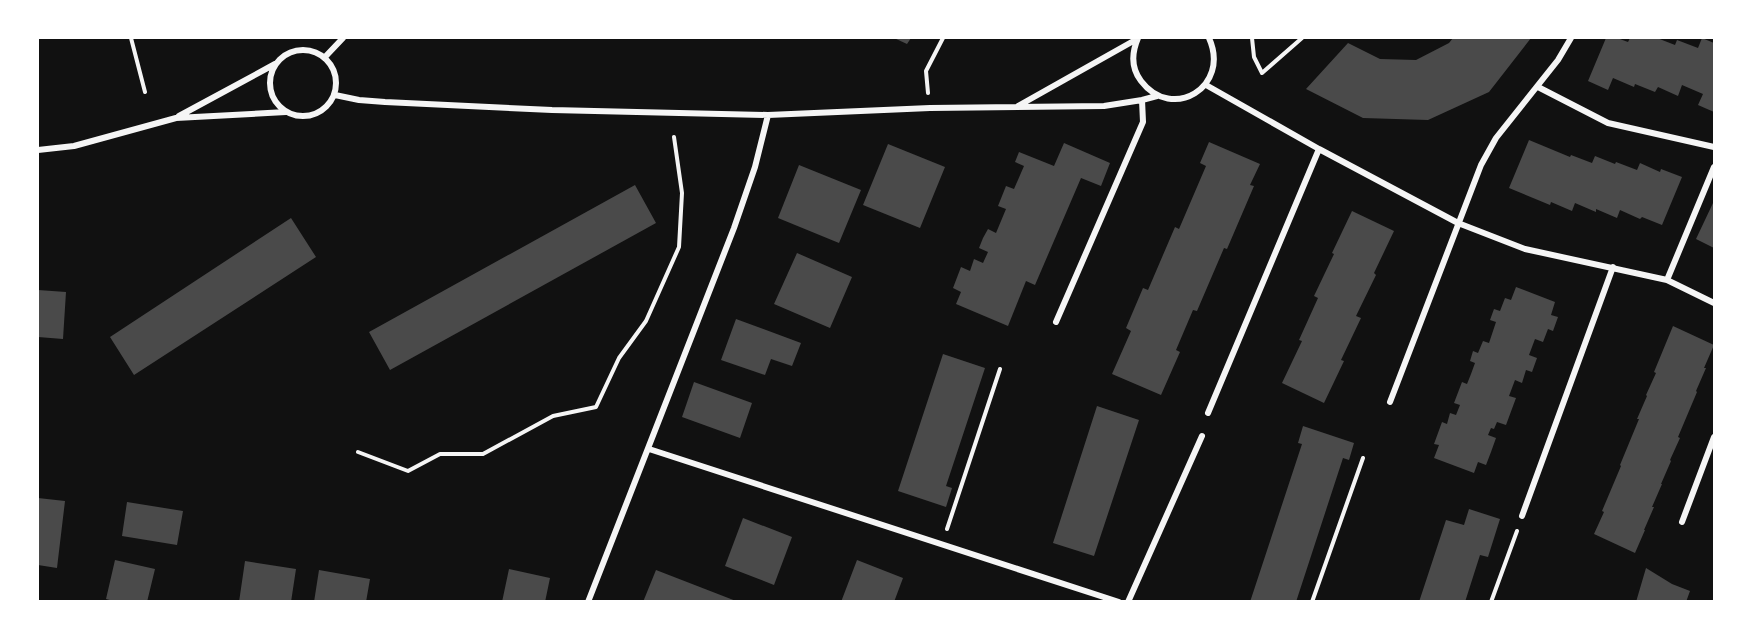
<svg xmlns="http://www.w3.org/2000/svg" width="1752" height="639" font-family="'Roboto Condensed',sans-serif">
<rect width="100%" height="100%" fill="#111"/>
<path fill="#4a4a4a" d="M894 38H911L907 44Z
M1453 38H1531L1489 92 1428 120 1363 118 1306 89 1348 43 1380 59 1416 60 1449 43Z
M1606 38H1617L1628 42 1630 38H1650L1654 39 1657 38 1675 45 1677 40 1698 48 1702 38 1714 43V112L1698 105 1703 94 1682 85 1678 96 1658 87 1655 92 1635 84 1634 87 1613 78 1608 90 1588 81Z
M1529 140 1570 157 1571 155 1592 163 1595 156 1615 164 1616 162 1637 170 1640 163 1660 172 1661 169 1682 177 1662 225 1642 217 1640 219 1620 210 1617 218 1596 209V212L1575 203 1572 211 1551 202 1550 205 1509 188Z
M1209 142 1260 164 1250 185 1254 186 1227 249 1224 248 1197 311 1193 310 1176 350 1180 352 1161 395 1112 374 1131 331 1126 328 1143 288 1148 290 1175 227 1179 229 1206 166 1200 163Z
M1064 143 1110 163 1101 186 1081 178 1035 285 1026 281 1008 326 956 304 961 292 953 288 961 267 970 271 974 259 983 263 988 252 979 248 983 238 988 229 996 233 1006 209 998 206 1006 186 1014 189 1024 166 1015 162 1019 152 1054 166Z
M888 144 945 167 920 228 863 205Z
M799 165 861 190 839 243 778 218Z
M635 185 656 223 390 370 369 332Z
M1713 203 1714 204V248L1696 239Z
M1352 211 1394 231 1374 273 1376 275 1356 316 1361 318 1341 360 1344 361 1324 403 1282 383 1302 341 1299 340 1318 298 1314 296 1334 254 1332 253Z
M291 218 316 257 134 375 110 337Z
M797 253 852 277 830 328 774 304Z
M1516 287 1555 302 1551 315 1558 317 1553 331 1548 329 1543 342 1535 339 1529 355 1537 358 1532 372 1526 370 1522 383 1515 380 1509 396 1516 398 1506 425 1497 422 1494 429 1491 428 1488 435 1496 438 1491 452 1486 465 1478 462 1474 473 1434 458 1439 445 1434 444 1442 422 1447 424 1450 413 1456 415 1460 405 1454 403 1462 382 1467 384 1471 374 1475 363 1470 361 1473 351 1478 353 1483 341 1489 343 1496 322 1490 320 1494 309 1500 311 1505 298 1511 300Z
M38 290 66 292 63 339 38 337Z
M736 319 801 343 792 366 771 359 765 375 721 360Z
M1673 326 1714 345 1704 368H1706L1696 391 1697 392 1678 437 1680 438 1670 460 1671 461 1661 484H1662L1652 507H1654L1644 530H1645L1635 553 1594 534 1604 512 1602 511 1621 466 1620 465 1639 419H1637L1647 396 1646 395 1656 373 1654 372Z
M943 354 985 368 946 486 952 488 946 507 898 491Z
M694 382 752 403 740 438 682 417Z
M1097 406 1139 420 1094 556 1053 543Z
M1303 426 1354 443 1349 460 1343 458 1296 602H1250L1302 444 1298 443Z
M38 498 65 501 57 568 38 565Z
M127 502 183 511 177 545 122 536Z
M1469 509 1500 519 1488 557 1480 555 1465 602H1419L1446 520 1464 525Z
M743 518 792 537 774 585 725 566Z
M115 560 155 569 147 602H117L106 599Z
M857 560 903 578 894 602H841Z
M245 561 296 569 291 602H239Z
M1646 568 1672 584 1690 591 1686 602H1636Z
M509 569 550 578 545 602H502Z
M319 570 370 579 366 602H314Z
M656 570 736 601V602H643Z"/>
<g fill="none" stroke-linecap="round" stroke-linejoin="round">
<path stroke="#f5f5f5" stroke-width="4" d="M131 38 145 92
M1252 38 1254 57 1262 73 1302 38
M928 93 926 71 943 38
M358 452 408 471 440 454H483L553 416 596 407 619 358 646 321 679 247 682 193 674 137
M947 529 1000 369
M1312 602 1363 458
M1491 602 1517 531"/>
<path stroke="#f5f5f5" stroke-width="6" d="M1138 38C1132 52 1131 68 1141 81 1172 122 1231 87 1209 38
M270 83a33 33 0 1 1 66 0a33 33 0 1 1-66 0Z
M325 57 343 38
M1206 85 1319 149 1458 223 1525 249 1667 280 1714 303
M1538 87 1608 123 1714 147
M335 95 359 100 385 102 552 110 768 115 930 108 1104 106 1142 100 1157 96
M1018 106 1137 39
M179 116 275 64
M38 150 74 146 176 118 286 112
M1667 280 1714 167
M1056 322 1143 122 1142 100
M1390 402 1481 165 1496 138 1558 60 1571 38
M1208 413 1319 149
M649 449 1119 602
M1522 516 1613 267
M1682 522 1714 437
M588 602 734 228 755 167 768 115
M1128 602 1202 436"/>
</g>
<rect width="1752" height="639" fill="none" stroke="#ffffff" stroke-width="78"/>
</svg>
